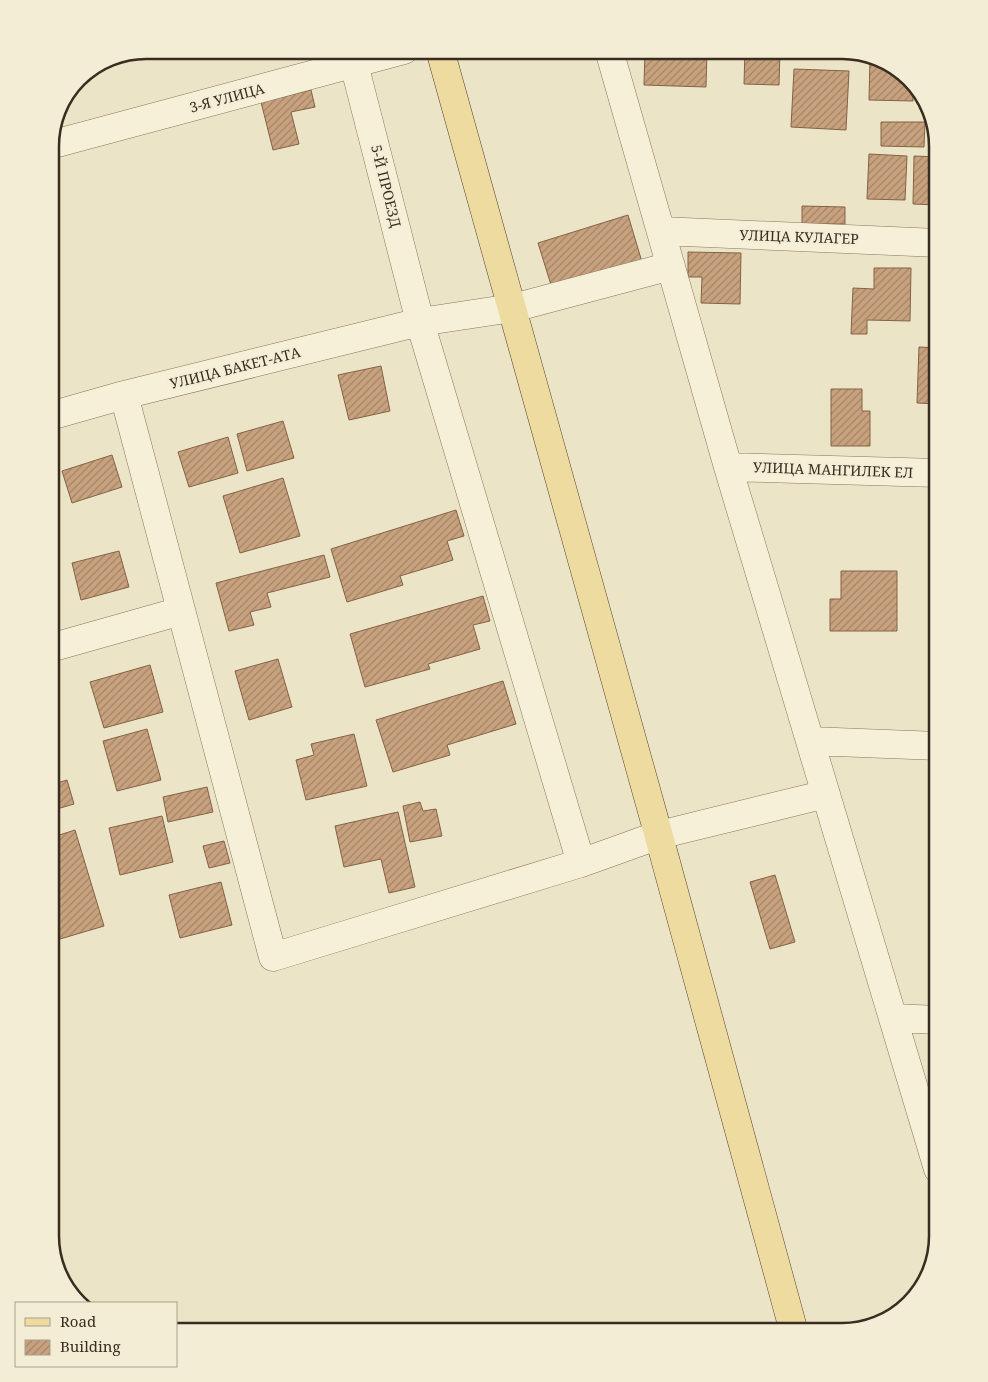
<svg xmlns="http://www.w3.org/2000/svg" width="988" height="1382" font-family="'Noto Serif',serif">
<defs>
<pattern id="building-hatch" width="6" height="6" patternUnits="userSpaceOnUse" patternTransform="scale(1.25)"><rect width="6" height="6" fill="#c8a27e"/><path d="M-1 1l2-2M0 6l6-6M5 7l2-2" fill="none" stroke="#a38467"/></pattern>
</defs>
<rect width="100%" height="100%" fill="#ece4c6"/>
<path fill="url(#building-hatch)" stroke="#846244" d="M645 50H707L706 87 644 85Z
M745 50H780L779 85 744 84Z
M870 57 890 63 913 86V101L869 100Z
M794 69 849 71 846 130 791 127Z
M311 90 315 107 291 112 299 144 273 150 261 102Z
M881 122H925L924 147 881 146Z
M869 154 907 156 905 200 867 199Z
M914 156 938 157V205L913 204Z
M802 206 845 207V224H802Z
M628 215 642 262 552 288 538 243Z
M688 252 741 253 740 304 701 303 702 277H688Z
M874 268H911L910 321 867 320V334H851L853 288 874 289Z
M919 347 938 348V404L917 403Z
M381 366 390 411 349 420 338 375Z
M831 389H862V411H870V446H831Z
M283 421 294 458 247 471 237 434Z
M228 437 238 473 189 487 178 452Z
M112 455 122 487 72 503 62 471Z
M283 478 300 536 240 553 223 496Z
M456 510 464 536 447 541 453 560 400 576 403 585 347 602 331 549Z
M50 518 59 557 50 558Z
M119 551 129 587 81 600 72 563Z
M324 555 330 577 267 593 271 607 250 612 254 625 229 631 216 583Z
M841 571H897V631H830V599H841Z
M483 596 490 621 473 625 480 649 428 664 430 669 365 687 350 634Z
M278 659 292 707 249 720 235 671Z
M150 665 163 712 104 728 90 682Z
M503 681 516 724 447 745 450 755 393 772 376 720Z
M147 729 161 780 117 791 103 741Z
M354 734 367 786 306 800 296 760 314 755 311 744Z
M67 780 74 804 50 811V785Z
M207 787 213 812 168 822 163 797Z
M420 802 423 811 436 809 442 836 410 842 403 806Z
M398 812 415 887 389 893 381 859 344 867 335 826Z
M162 816 173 862 120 875 109 828Z
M75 830 104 926 50 942V838Z
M224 841 230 863 209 868 203 846Z
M775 875 795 942 770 949 750 882Z
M221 882 232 925 180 938 169 895Z"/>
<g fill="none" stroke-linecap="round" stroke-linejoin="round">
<g stroke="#87765d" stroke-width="29">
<path id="street" d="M609 50 728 467 938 1169
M50 145 404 50
M661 231 938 243
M124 395 273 957 581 863 420 322 354 64 349 50
M50 416 124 395 420 322 513 308 671 266
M728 467 938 473
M50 648 181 611
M810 741 938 746
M581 863 659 835 826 794
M893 1018 938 1020"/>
</g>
<g stroke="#554431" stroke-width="29">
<path id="primary" d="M440 50C561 477 678 904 794 1332"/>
</g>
<use href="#street" stroke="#f7f0d9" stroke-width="28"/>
<use href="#primary" stroke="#eddba0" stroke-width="28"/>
</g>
<g text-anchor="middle" stroke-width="4" stroke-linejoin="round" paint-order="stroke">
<g font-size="14" fill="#382d20" stroke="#f4edd5">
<text transform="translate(227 98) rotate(-15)" y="5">3-Я УЛИЦА</text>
<text transform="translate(386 186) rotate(76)" y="5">5-Й ПРОЕЗД</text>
<text transform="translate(799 237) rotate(2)" y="5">УЛИЦА КУЛАГЕР</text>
<text transform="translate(235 368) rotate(-14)" y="5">УЛИЦА БАКЕТ-АТА</text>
<text transform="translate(833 470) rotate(2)" y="5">УЛИЦА МАНГИЛЕК ЕЛ</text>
</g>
</g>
<path d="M0 0H988V1382H0ZM146 59H842A87 87 0 0 1 929 146V1236A87 87 0 0 1 842 1323H146A87 87 0 0 1 59 1236V146A87 87 0 0 1 146 59Z" fill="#f4edd5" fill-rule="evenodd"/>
<path fill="none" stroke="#382d20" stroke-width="2.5" d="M146 59H842A87 87 0 0 1 929 146V1236A87 87 0 0 1 842 1323H146A87 87 0 0 1 59 1236V146A87 87 0 0 1 146 59Z"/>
<rect x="15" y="1302" width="162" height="65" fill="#f4edd5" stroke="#a9a08d"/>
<rect x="25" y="1318" width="25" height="8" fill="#eddba0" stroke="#a9a08d"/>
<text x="60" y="1327" font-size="15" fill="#382d20">Road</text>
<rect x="25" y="1340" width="25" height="15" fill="url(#building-hatch)" stroke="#a9a08d"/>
<text x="60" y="1352" font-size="15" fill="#382d20">Building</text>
</svg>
